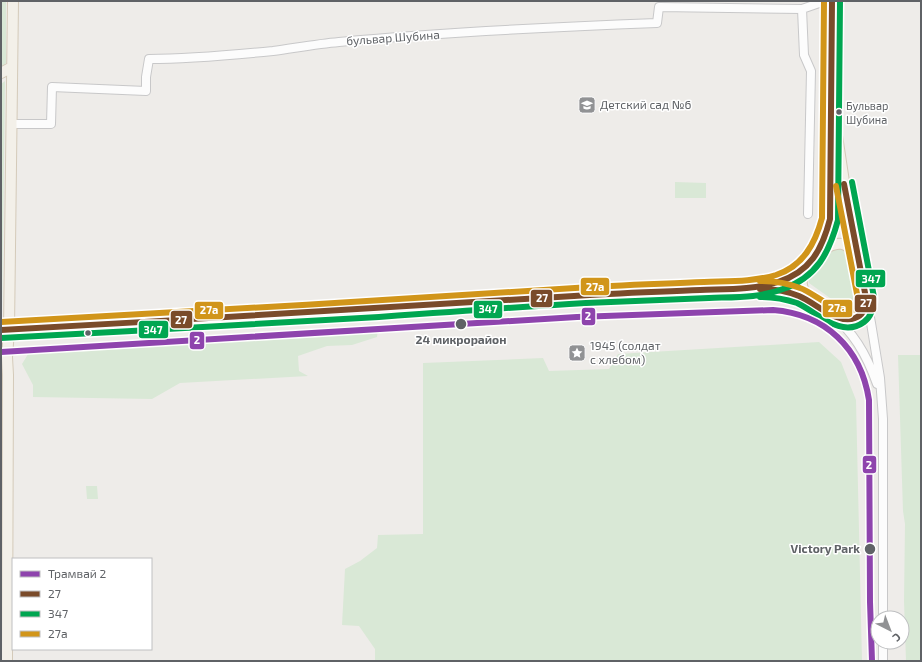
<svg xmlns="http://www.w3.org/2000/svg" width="922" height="662" font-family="'Exo 2',sans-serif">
<rect width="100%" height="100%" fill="#eeece9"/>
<path fill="#d9e8d6" d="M1 1H6V63L1 68Z
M5 81 2 319H1V84Z
M675 182 706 183V198H675Z
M834 249H845L849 255 859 302 857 309 852 311 844 308 809 283 808 279Z
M378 329 377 337 352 345 327 346 298 356 299 371 308 376 180 383 152 399 33 397V385L22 364 30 351 192 339Z
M819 342 841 362 856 400 862 661H375V649L359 626 342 625 345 569 360 561 377 548 378 535 423 534V363L543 358 549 371 609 369 618 354Z
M898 355H921V661H906L904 601 905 524 903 511Z
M1 442 4 448V527L1 531Z
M86 486H97L98 499H87Z
M5 542 3 661H1V544Z"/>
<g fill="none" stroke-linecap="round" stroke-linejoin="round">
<g stroke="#c8c8c9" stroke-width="10">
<path id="minor" d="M802 9 804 55 811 71 808 214
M11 124H51L52 87 146 91V77L149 59C190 59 232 55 273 51 295 48 317 44 339 42 445 32 551 27 657 23L659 7 802 9 825 1
M867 302 871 323 880 378 883 419V618
M833 316C855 333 868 358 877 384
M883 661V642"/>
</g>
<g stroke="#d4cab9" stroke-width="12">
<path id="major" d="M1 73 12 67
M836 129 846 195 857 255
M817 253 825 240 830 219 832 1
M807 267C799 278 800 291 811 300
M1 330 377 309 588 295 749 288C763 287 777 286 790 278 802 271 811 259 822 251 856 225 862 275 866 297 867 304 866 311 860 316 842 330 814 300 797 295 781 290 765 289 749 288
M7 661 8 375 7 357 9 330 13 1"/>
</g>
<use href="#minor" stroke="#fcfcfc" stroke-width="8"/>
<use href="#major" stroke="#f3f0e9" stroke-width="10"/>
<g stroke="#fff" stroke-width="9">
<path id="bus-1" d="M760 289C773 289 787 291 799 296 816 303 837 325 855 318 864 315 866 307 866 298L844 184
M1 330C192 319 383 309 574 296 616 293 658 292 700 290 726 289 753 290 778 282 810 272 822 250 830 219L832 1"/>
</g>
<g stroke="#fff" stroke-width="9">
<path id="bus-2" d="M760 297C772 297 785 299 797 303 817 312 841 339 864 322 872 316 874 307 874 297L852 182
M1 338C127 331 254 325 379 317 448 312 517 307 586 303 627 301 668 300 709 298 734 297 760 298 783 289 817 277 829 253 838 220L840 1"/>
</g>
<g stroke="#fff" stroke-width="9">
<path id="bus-3" d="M760 281C774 281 787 283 800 288 815 293 841 319 856 308L858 299 836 186
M1 322C192 311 384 301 575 288 618 285 661 284 704 282 727 281 753 282 776 275 803 266 815 244 822 218L824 1"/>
</g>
<use href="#bus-1" stroke="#7a4b2a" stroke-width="6"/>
<use href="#bus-2" stroke="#00a651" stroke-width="6"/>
<use href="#bus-3" stroke="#d1951a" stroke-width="6"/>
<g stroke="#fff" stroke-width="9">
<path id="tram-1" d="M1 352 577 317 773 310C825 314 861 348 869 400L870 602 872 661"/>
</g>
<use href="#tram-1" stroke="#8e44ad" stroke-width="6"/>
</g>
<defs>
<g id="school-square" transform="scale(0.9)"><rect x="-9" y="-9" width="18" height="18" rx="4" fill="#919294" stroke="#fff"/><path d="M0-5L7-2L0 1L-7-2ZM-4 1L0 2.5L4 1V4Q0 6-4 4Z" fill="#fff"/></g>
<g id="sight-square" transform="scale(0.9)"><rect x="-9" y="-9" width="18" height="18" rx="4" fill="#919294" stroke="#fff"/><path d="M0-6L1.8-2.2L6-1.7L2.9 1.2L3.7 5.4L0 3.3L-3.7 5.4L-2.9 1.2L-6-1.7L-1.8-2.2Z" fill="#fff"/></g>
</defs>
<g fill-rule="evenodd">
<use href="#school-square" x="587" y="105"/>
<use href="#sight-square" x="577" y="353"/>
</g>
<g fill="#5f6266" stroke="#fff" stroke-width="1.5">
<circle cx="839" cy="112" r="3.5"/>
<circle cx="461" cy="324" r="6"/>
<circle cx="88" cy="333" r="3.5"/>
<circle cx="870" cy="549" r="6"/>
</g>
<g text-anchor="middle" stroke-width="3" stroke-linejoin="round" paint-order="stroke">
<g font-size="11" fill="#5f6266" stroke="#fff" text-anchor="start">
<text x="846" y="110">Бульвар<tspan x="846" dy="14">Шубина</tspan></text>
</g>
<g font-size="12" fill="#5f6266" stroke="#fff">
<text transform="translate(393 38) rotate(-4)" y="4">бульвар Шубина</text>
</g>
<g font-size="12" fill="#5f6266" stroke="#fff" text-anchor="start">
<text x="600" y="109">Детский сад №6</text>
<text x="590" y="350">1945 (солдат<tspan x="590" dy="14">с хлебом)</tspan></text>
</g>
<g font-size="12" font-weight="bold" fill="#5f6266" stroke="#fff">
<text x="461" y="344">24 микрорайон</text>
<text x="860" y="553" text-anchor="end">Victory Park</text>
</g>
</g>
<g stroke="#fff" stroke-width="1.5">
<rect x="855" y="269" width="31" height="19" rx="4" fill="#00a651"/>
<rect x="580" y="277" width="30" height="19" rx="4" fill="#d1951a"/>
<rect x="530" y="289" width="23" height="19" rx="4" fill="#7a4b2a"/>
<rect x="854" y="294" width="23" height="19" rx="4" fill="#7a4b2a"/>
<rect x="822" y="299" width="31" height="19" rx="4" fill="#d1951a"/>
<rect x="473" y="300" width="30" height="19" rx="4" fill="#00a651"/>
<rect x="194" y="301" width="30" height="19" rx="4" fill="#d1951a"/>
<rect x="581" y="307" width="15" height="19" rx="4" fill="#8e44ad"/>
<rect x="170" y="310" width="23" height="19" rx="4" fill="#7a4b2a"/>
<rect x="138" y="320" width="31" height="19" rx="4" fill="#00a651"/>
<rect x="189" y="331" width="16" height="19" rx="4" fill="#8e44ad"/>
<rect x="862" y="455" width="15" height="19" rx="4" fill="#8e44ad"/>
</g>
<g font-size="11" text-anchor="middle" font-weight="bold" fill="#fff">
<text x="871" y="283">347</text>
<text x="595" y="291">27а</text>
<text x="542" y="302">27</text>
<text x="866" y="307">27</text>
<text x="837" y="312">27а</text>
<text x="488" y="313">347</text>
<text x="209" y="314">27а</text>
<text x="588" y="320">2</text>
<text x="181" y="324">27</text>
<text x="153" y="334">347</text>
<text x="197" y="344">2</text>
<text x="869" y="469">2</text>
</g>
<rect width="922" height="662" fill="none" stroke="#5f6266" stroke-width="4"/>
<rect x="12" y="558" width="140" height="92" fill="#ffffff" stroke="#bfc0c2"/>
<rect x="20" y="571" width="20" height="6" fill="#8e44ad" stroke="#bfc0c2"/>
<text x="48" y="578" font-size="12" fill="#5f6266">Трамвай 2</text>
<rect x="20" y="591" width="20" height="6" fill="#7a4b2a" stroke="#bfc0c2"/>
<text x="48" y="598" font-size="12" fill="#5f6266">27</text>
<rect x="20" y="611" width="20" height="6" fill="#00a651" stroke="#bfc0c2"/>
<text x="48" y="618" font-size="12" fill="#5f6266">347</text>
<rect x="20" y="631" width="20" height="6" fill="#d1951a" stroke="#bfc0c2"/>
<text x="48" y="638" font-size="12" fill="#5f6266">27а</text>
<g transform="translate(890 630) rotate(138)"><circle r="19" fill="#ffffff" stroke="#bfc0c2"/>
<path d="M0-3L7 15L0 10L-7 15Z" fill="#919294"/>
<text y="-6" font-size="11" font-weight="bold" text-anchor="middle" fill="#5f6266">С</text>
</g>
</svg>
